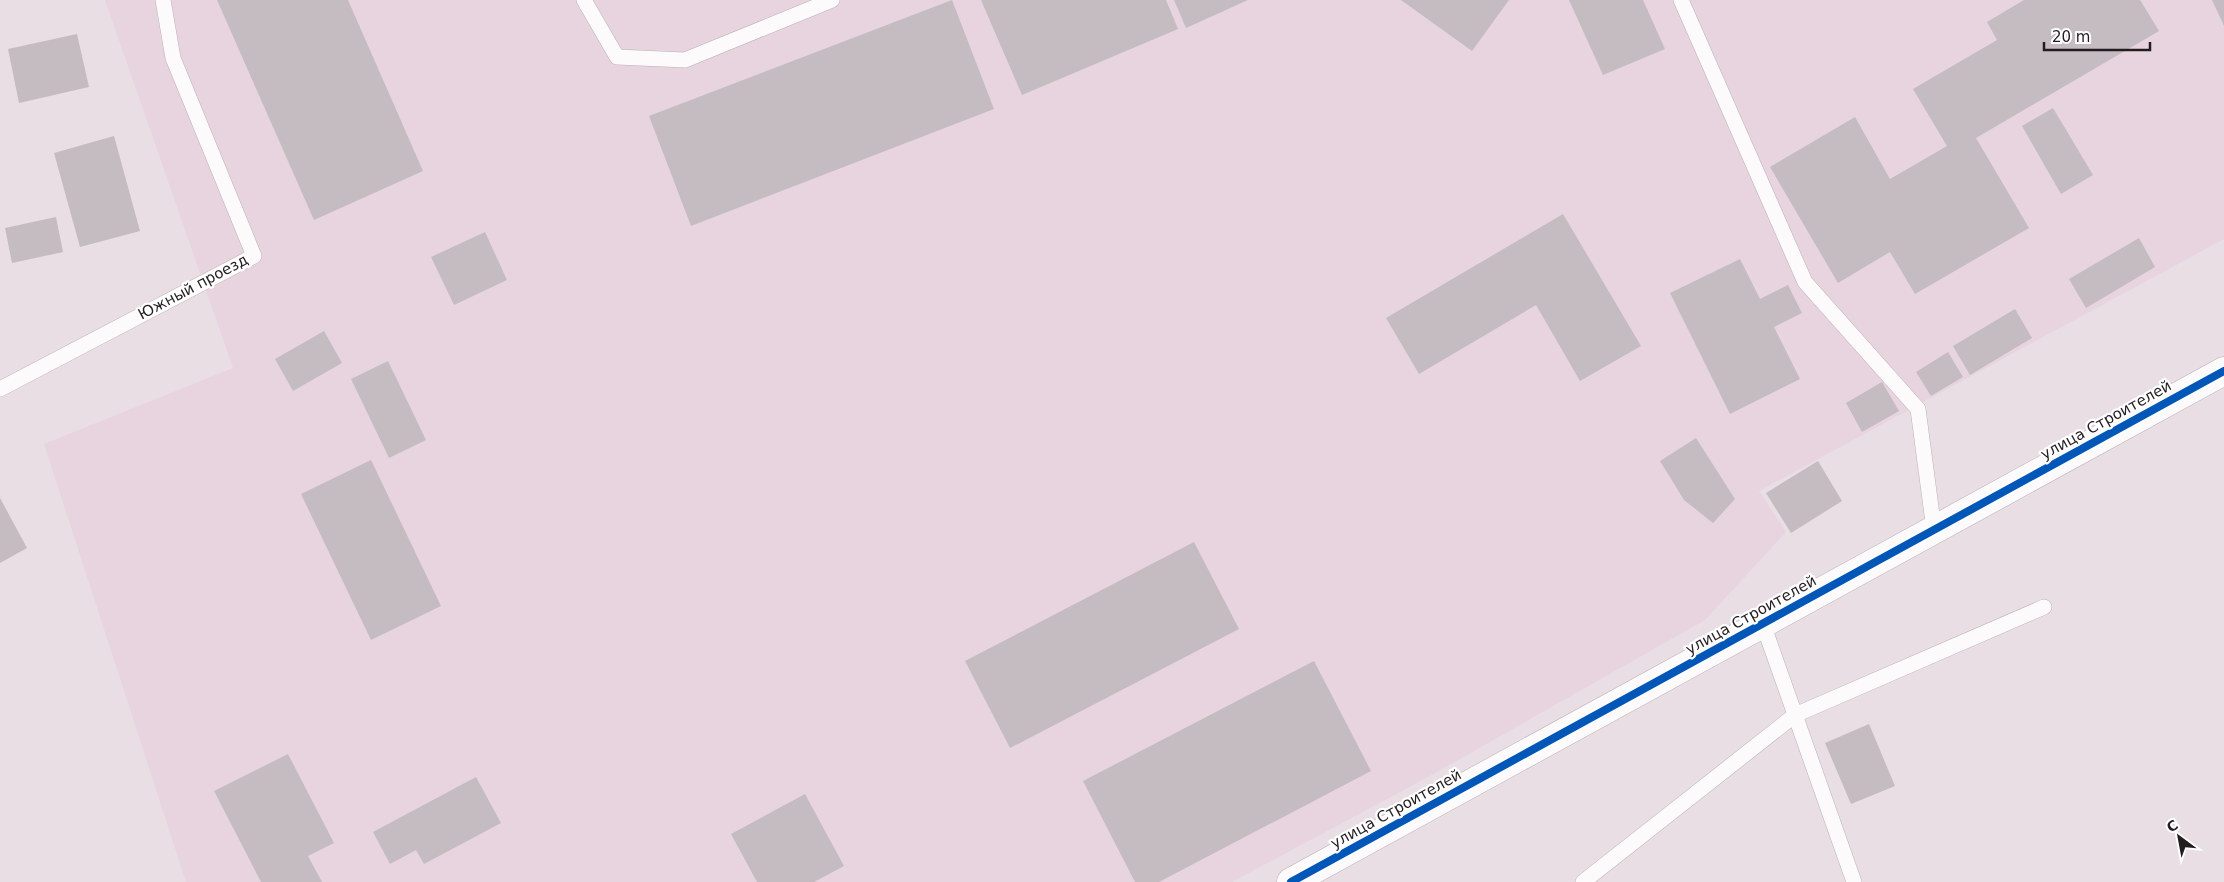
<svg xmlns="http://www.w3.org/2000/svg" width="2224" height="882" font-family="'DejaVu Sans',sans-serif">
<rect width="100%" height="100%" fill="#e8dee3"/>
<path fill="#e8d4de" d="M105 0H2224V239L1759 491 1786 532 1705 620 1428 777 1232 882H186L44 444 233 368Z"/>
<path fill="#c4bcc0" d="M217 0H348L423 171 314 220Z
M952 0 994 109 691 226 649 116Z
M981 0H1166L1178 29 1022 95Z
M1174 0H1248L1186 28Z
M1401 0H1509L1472 51Z
M1569 0H1643L1665 49 1603 75Z
M2024 0H2140L2159 31 1976 138 2029 228 1915 294 1890 252 1838 283 1770 167 1855 117 1890 179 1947 146 1913 89 1997 40 1987 22Z
M2212 0H2224V26Z
M77 34 89 87 19 103 8 49Z
M2053 108 2093 175 2061 194 2022 126Z
M114 136 140 231 80 247 54 153Z
M1563 214 1641 346 1580 381 1536 305 1419 374 1386 318Z
M56 217 63 252 12 263 5 228Z
M485 232 507 280 454 305 431 257Z
M2139 238 2155 267 2086 308 2069 279Z
M1740 259 1760 299 1788 285 1802 313 1774 327 1800 379 1730 414 1670 293Z
M2015 309 2032 338 1970 375 1953 346Z
M324 331 342 363 293 391 275 359Z
M1948 352 1963 377 1931 396 1916 372Z
M388 361 426 440 389 458 351 379Z
M1882 382 1899 411 1862 432 1846 403Z
M1696 438 1735 499 1713 523 1684 500 1660 461Z
M371 460 441 606 371 640 301 494Z
M1818 461 1842 501 1791 533 1766 493Z
M0 498 27 548 0 563Z
M1194 542 1239 629 1010 748 965 661Z
M1314 661 1371 771 1159 882H1135L1083 781Z
M1869 724 1895 786 1851 804 1825 743Z
M288 754 334 843 308 856 322 882H261L214 791Z
M476 777 501 823 424 864 416 850 390 864 373 832Z
M805 794 844 866 814 882H757L731 834Z"/>
<g fill="none" stroke-linecap="round" stroke-linejoin="round">
<g stroke="#bab2b6" stroke-width="16">
<path id="service" d="M584 0 617 57 685 60 832 0
M1681 0 1805 282 1918 409 1934 530
M0 389 254 256 173 58 163 0
M1763 624 1854 882
M1583 882 1795 715 2044 607"/>
</g>
<g stroke="#bab2b6" stroke-width="29">
<path id="minor" d="M1291 882 2224 371"/>
</g>
<use href="#service" stroke="#fcfafb" stroke-width="15"/>
<use href="#minor" stroke="#fcfafb" stroke-width="28"/>
<g stroke="#fff" stroke-width="11">
<path id="cycleway" d="M1291 882 2224 371"/>
</g>
<use href="#cycleway" stroke="#0057b8" stroke-width="8"/>
</g>
<g text-anchor="middle" stroke-width="4.5" stroke-linejoin="round" paint-order="stroke">
<g font-size="15" fill="#241d20" stroke="#fff">
<text transform="translate(193 287) rotate(-28)" y="5">Южный проезд</text>
<text transform="translate(2106 420) rotate(-29)" y="5">улица Строителей</text>
<text transform="translate(1751 615) rotate(-29)" y="5">улица Строителей</text>
<text transform="translate(1396 809) rotate(-29)" y="5">улица Строителей</text>
</g>
</g>
<g transform="translate(2179 837) rotate(328)" stroke="#ffffff" stroke-width="4" paint-order="stroke">
<path d="M0-4L9 19L0 12L-9 19Z" fill="#241d20"/>
<text y="-8" font-size="14" font-weight="bold" text-anchor="middle" fill="#241d20">С</text>
</g>
<path d="M2044 42v8h106v-8" fill="none" stroke="#241d20" stroke-width="2.5"/>
<text x="2052" y="42" font-size="15" fill="#241d20" stroke="#ffffff" stroke-width="4" paint-order="stroke">20 m</text>
</svg>
